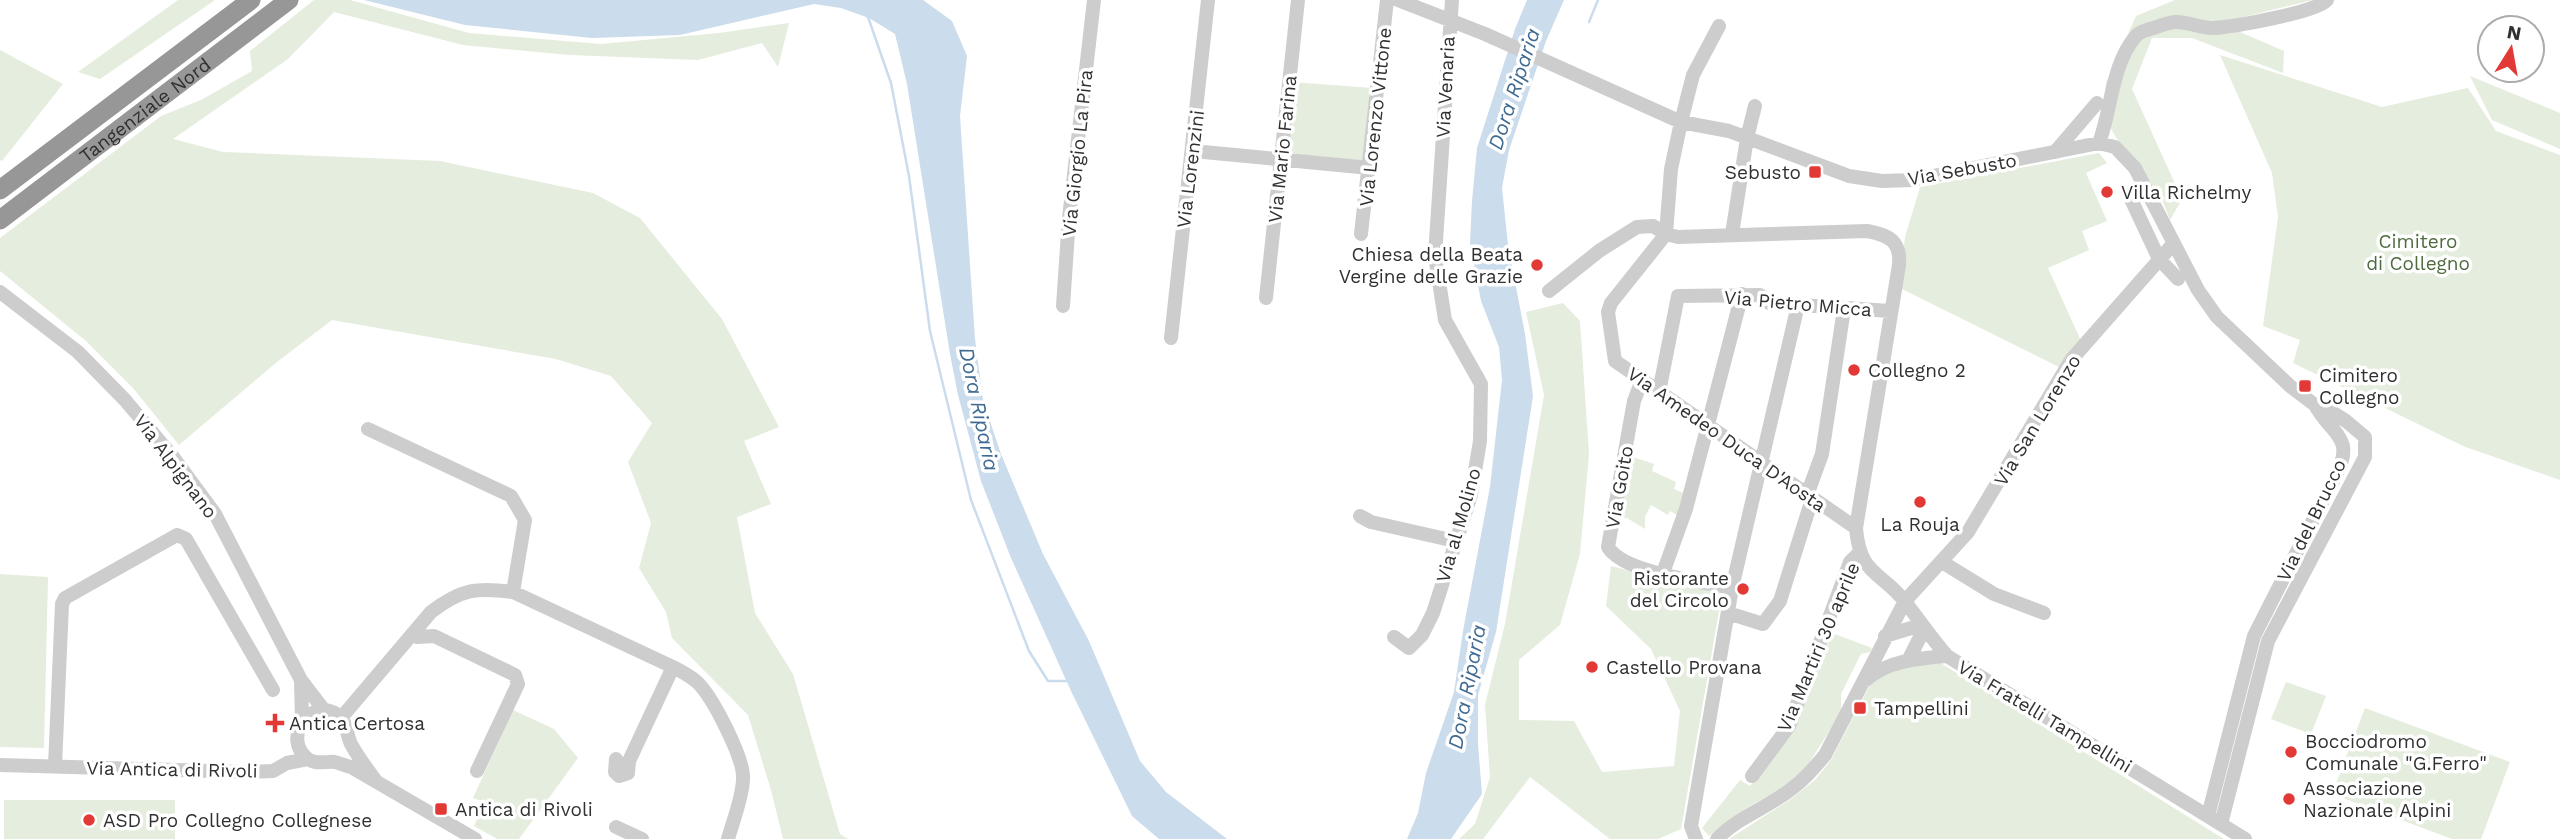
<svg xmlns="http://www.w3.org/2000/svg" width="2560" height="839" font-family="'Work Sans',sans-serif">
<rect width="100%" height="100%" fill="#fff"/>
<path fill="#e5edde" d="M178 0H215L100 79 78 72Z
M314 0H350L469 33 601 44 719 33 789 23 778 67 762 43 698 60 570 55 463 45 334 12 288 59 173 139 223 152 440 161 593 193 640 218 722 319 779 427 744 441 771 504 737 517 755 613 793 674 840 834 848 839H783L771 790 748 715 672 638 666 612 639 568 651 523 628 462 652 423 611 376 556 359 332 320 277 362 179 445 133 388 86 341 0 271V238L161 116 201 100 252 71 250 51Z
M2175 0H2313L2219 23 2284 51 2283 73 2192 38H2152L2132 89 2182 199 2170 220 2163 202 2117 139 2102 114 2106 83 2136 16Z
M0 50 63 84 2 161 0 160Z
M2220 55 2382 107 2468 88 2496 131 2560 155V480L2463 446 2293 363 2300 340 2263 326 2278 217 2272 173Z
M2470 76 2560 113V149L2492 120Z
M1292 82 1372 88 1366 161 1285 153Z
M2099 153 2107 163 2086 173 2107 221 2082 231 2089 250 2048 268 2082 343 2061 368 1900 288 1905 237 1920 187Z
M1563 303 1580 321 1589 454 1580 554 1560 625 1519 660V720L1574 721 1602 772 1674 766 1680 711 1651 649 1606 606 1611 566 1722 594 1681 829 1658 839H1610L1530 777 1483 839H1459L1475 824 1490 777 1485 705 1505 624 1544 395 1526 312Z
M1630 456 1654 464 1652 471 1676 482 1674 489 1686 494 1679 516 1670 511 1668 515 1651 505 1645 517V529L1627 518 1617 517Z
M0 574 48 577 44 748 0 747Z
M1832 633 1872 648 1870 652 1861 654 1841 694V713L1805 769 1782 788 1750 806 1709 836 1702 828 1740 780 1750 786 1791 735Z
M1939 662 2224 839H1729L1791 799 1815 780 1831 760 1872 681 1908 666Z
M2286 682 2326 696 2311 734 2271 719Z
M2365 708 2510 762 2481 839H2452L2332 794Z
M513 710 554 729 578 758 519 839H497L474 826 484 802 473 798Z
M4 800H175V839H4Z"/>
<path fill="#cbdcec" d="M364 0H923L952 21 967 56 960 116 975 339 983 400 1001 454 1043 554 1089 641 1140 761 1166 792 1227 839H1159L1132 816 1071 691 1011 558 981 481 958 395 950 354 907 84 895 34 869 18 841 8 814 4 680 35 592 38 465 25Z
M1527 0H1564L1546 41 1509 150 1502 188 1508 245 1525 334 1533 396 1496 632 1478 695V745L1482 794 1451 839H1407L1418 813 1426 773 1454 692 1463 631 1490 487 1502 380 1499 347 1481 301 1470 243 1472 201 1477 148 1515 29Z"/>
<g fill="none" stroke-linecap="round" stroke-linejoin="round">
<path stroke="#cbdcec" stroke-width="2.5" d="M868 17 891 83 909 176 930 331 971 500 1029 651 1048 681H1067
M1589 22 1598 0"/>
<path stroke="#cdcdcd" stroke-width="14" d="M1398 0 1485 34 1681 122 1729 131 1849 176 1882 181 1913 180 2099 143 2115 147 2135 168 2198 290 2217 317 2290 386 2315 405 2327 409 2346 421 2365 437V457L2268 641 2221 824
M2099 143C2112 109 2111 65 2136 36 2139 32 2144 31 2150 29 2158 27 2168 22 2176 22 2188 22 2201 28 2213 28 2232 27 2318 12 2327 0
M1193 151 1370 168
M2055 152 2097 103
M2130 197 2159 259 2178 279
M1361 234 1387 0
M1666 234 1611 303 1608 312 1615 361 1856 528
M1666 234 1671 169 1681 122 1693 75 1719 26
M1732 234 1747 138 1755 106
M1549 291 1599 251 1637 227 1653 226 1666 234 1678 237 1867 231C1889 235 1901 241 1899 265L1856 528C1860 577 1882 571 1906 603 1920 621 1932 639 1947 656L2245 839
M0 292 78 352 125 400 173 457 215 514 301 680 324 710
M1266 298 1298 0
M1063 306 1069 218 1094 0
M1171 338 1208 0
M1642 380 1634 401 1608 547C1623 573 1703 582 1732 588
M1659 392 1678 296 1760 295 1769 303 1890 311
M368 429 511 496 525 520 513 592
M1807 495 1822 454 1844 309
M1360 516 1371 522 1455 541
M1942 562 1994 594 2044 613
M1663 573 1686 509 1742 294
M1728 613 1763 624 1780 601 1812 499
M412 634 417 637 434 636 515 675 518 684 477 771
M1885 636 1921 625
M1394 637 1409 648 1422 635 1433 613 1471 495 1480 441 1481 384 1445 320 1435 256 1452 0
M1908 661 1924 629
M301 680 302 720
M1866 680C1886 661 1920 658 1947 656
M341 718 431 612C461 589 477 587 513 592L673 667C681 671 690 676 697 682 712 696 745 759 743 780 742 799 733 821 728 839
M616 759 615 772 619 776 628 773 629 761 673 667
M0 765 247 772 273 771 287 763 308 759
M55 766 62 604 65 598 177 535 186 539 273 690
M1752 776 1789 726 1850 562 1859 553
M376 781C367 769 358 757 351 744 346 734 348 723 338 715 310 696 281 739 308 759 316 765 326 761 335 762 340 763 345 766 351 767L475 839
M2208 816 2254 636 2337 473C2355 437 2331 434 2315 405
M616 827 642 839
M1696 839 1691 826 1732 588 1798 305
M1717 839C1738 817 1767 808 1790 790 1804 780 1814 768 1825 755L1905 601 1968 532 2071 360 2174 243"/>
<g stroke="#979797" stroke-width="19">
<path d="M0 190 251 0"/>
<path id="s1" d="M0 220 289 0"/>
</g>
</g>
<g fill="#e23937" stroke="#fff" stroke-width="2.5">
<rect x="1808" y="165" width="14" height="14" rx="3.5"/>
<circle cx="2107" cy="192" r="7"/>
<circle cx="1537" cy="265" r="7"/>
<circle cx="1854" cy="370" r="7"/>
<rect x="2298" y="379" width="14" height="14" rx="3.5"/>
<circle cx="1920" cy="502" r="7"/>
<circle cx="1743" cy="589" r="7"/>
<circle cx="1592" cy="667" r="7"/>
<rect x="1853" y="701" width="14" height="14" rx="3.5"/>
<path d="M271.5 712.5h7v7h7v7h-7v7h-7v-7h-7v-7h7z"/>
<circle cx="2291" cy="752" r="7"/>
<circle cx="2289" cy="799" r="7"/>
<rect x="434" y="802" width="14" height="14" rx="3.5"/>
<circle cx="89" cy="820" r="7"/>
</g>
<g text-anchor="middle" stroke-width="7" stroke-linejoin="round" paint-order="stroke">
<g font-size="19" fill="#303030" stroke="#fff">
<text transform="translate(1445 87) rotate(-87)" y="7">Via Venaria</text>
<text dy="7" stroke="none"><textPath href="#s1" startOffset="182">Tangenziale Nord</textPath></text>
<text transform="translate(1375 117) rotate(-84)" y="7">Via Lorenzo Vittone</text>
<text transform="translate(1282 149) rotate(-84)" y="7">Via Mario Farina</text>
<text transform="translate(1077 153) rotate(-84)" y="7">Via Giorgio La Pira</text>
<text transform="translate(1190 169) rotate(-83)" y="7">Via Lorenzini</text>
<text transform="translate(1962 169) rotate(-10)" y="7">Via Sebusto</text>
<text transform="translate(1798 303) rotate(5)" y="7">Via Pietro Micca</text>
<text transform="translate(2037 420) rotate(-59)" y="7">Via San Lorenzo</text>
<text transform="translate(1727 439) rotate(35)" y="7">Via Amedeo Duca D'Aosta</text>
<text transform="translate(176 466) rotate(53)" y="7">Via Alpignano</text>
<text transform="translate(1619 487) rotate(-80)" y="7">Via Goito</text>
<text transform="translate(2311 520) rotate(-64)" y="7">Via del Brucco</text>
<text transform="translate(1458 525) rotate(-74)" y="7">Via al Molino</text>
<text transform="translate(1818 647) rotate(-67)" y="7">Via Martiri 30 aprile</text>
<text transform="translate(2045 716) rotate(31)" y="7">Via Fratelli Tampellini</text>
<text transform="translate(172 769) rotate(1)" y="7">Via Antica di Rivoli</text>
</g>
<g font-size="19" fill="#303030" stroke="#fff" text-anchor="start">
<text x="1801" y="179" text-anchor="end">Sebusto</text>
<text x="2121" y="199">Villa Richelmy</text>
<text x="1523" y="261" text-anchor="end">Chiesa della Beata<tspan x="1523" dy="22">Vergine delle Grazie</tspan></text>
<text x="1868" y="377">Collegno 2</text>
<text x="2319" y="382">Cimitero<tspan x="2319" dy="22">Collegno</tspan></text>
<text x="1920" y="531" text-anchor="middle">La Rouja</text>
<text x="1729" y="585" text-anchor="end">Ristorante<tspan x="1729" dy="22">del Circolo</tspan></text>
<text x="1606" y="674">Castello Provana</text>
<text x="1874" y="715">Tampellini</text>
<text x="289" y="730">Antica Certosa</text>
<text x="2305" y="748">Bocciodromo<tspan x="2305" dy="22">Comunale "G.Ferro"</tspan></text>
<text x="2303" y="795">Associazione<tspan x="2303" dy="22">Nazionale Alpini</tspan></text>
<text x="455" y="816">Antica di Rivoli</text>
<text x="103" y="827">ASD Pro Collegno Collegnese</text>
</g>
<g font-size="19" fill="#4f6b3e" stroke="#fff">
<text x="2418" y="248">Cimitero<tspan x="2418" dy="22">di Collegno</tspan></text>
</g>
<g font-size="21" font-style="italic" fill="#3f6a91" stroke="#fff">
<text transform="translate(1514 89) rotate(-72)" y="7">Dora Riparia</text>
<text transform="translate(979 409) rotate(78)" y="7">Dora Riparia</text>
<text transform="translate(1467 687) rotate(-79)" y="7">Dora Riparia</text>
</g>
</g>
<g transform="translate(2511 49) rotate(11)"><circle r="33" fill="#ffffff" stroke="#acacac" stroke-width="2"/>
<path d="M0-5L12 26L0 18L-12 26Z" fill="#e23937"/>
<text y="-10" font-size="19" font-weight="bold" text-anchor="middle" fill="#303030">N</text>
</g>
</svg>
